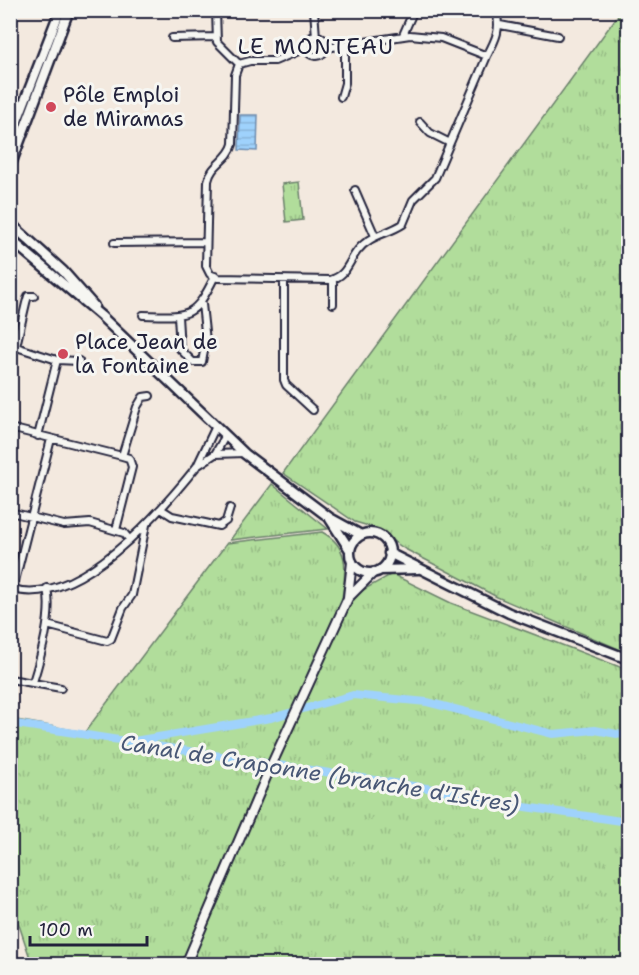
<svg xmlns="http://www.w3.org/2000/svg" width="639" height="975" font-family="'Shantell Sans',sans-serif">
<defs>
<pattern id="grass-tufts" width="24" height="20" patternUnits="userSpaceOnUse" patternTransform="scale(1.5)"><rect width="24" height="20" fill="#b1dd9b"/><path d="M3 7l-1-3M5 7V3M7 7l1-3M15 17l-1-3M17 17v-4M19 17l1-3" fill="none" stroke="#98bd86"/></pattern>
<pattern id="water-rules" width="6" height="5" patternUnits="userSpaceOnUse" patternTransform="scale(1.5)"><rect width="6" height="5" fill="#9fd2fc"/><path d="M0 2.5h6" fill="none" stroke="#89b4d9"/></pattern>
</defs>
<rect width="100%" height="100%" fill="#f3e9df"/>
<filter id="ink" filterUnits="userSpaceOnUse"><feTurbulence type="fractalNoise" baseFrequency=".0167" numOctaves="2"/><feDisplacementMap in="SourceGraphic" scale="12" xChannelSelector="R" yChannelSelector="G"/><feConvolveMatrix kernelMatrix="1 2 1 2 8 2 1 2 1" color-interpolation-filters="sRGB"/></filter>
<g filter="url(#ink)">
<path fill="url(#grass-tufts)" stroke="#6a806b" stroke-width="1.5" d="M621 11H628V653L497 597 405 549 372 527 355 522 283 473Z
M299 182 303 220 286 222 282 184Z
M272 484 328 529 230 540Z
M322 532C354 549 344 577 341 607L346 609 361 591 392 574 451 603 628 670V964H32L11 901 10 719 85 732 227 543Z"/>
<path fill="url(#water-rules)" stroke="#6d8caf" stroke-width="1.5" d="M240 115H258L257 151 239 150Z"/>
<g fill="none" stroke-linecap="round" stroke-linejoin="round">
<path stroke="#9fd2fc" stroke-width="8" d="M10 723 465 794 525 807 628 822
M134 741 271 718 353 695 427 702 553 734 595 730 628 736"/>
<g stroke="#22223b" stroke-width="10">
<path id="minor" d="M216 10 217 42 239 64 250 61H275L306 48
M314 10 316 37
M500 25 558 36
M403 35 414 10
M306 46a10 10 0 1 1 20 0a10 10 0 1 1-20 0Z
M172 38 216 37
M326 48 410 35 441 38 487 56
M239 64 235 75 233 144C229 160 211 164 208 181L206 266 210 274 218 278 330 280C347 276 348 262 358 250 370 235 388 234 403 224L413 200 435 178 487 56C496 39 501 30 496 10
M341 97 345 83V46
M420 122 430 133 450 143
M355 190 375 236
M114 243 206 242
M333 279V304
M284 280V380L286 385 313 410
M143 315C189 316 194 319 215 276
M178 316 180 349 193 362H202L206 341 202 304
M10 345 57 360 38 436
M16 346 26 303 28 296H34
M57 360 79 361
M216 426 197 466 215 454 245 453
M10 428 122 456
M215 454 226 435
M161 509 172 516 219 526 226 521 230 508
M10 512 64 525 90 523 124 533 129 539
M116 530 132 467 129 458 122 456 137 407 143 397 150 396
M10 588C76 611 162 510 197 466
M13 589 51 439
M47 625 107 641 111 639 123 608 132 595 146 525
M10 679 61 688
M33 682C41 656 53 615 47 588"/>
</g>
<g stroke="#22223b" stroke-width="12">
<path id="tertiary" d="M348 597 352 562
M186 964 270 768 348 598 374 572"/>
</g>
<g stroke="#22223b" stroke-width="13">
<path id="secondary" d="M10 139 60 10
M10 167 69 10
M10 223 63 271 94 306
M10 239 101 316 245 454 330 518 361 535
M330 519 350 550
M350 553a20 20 0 1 1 40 0a20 20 0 1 1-40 0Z
M389 553 509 613 628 659
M380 570 418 569"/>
</g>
<use href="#minor" stroke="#f6f6f2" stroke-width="6"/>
<use href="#tertiary" stroke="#f6f6f2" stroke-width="8"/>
<use href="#secondary" stroke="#f6f6f2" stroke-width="8"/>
</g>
</g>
<g fill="#d1495b" stroke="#f6f6f2" stroke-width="2">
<circle cx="51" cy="107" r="6"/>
<circle cx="63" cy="354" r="6"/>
</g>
<g text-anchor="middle" stroke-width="6" stroke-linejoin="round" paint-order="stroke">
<g font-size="21" fill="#22223b" stroke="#f6f6f2" text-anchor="start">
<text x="63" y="102">Pôle Emploi<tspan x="63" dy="24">de Miramas</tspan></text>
<text x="75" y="349">Place Jean de<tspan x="75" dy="24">la Fontaine</tspan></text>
</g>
<g font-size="22" letter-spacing="1.5" fill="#22223b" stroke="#f6f6f2">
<text x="316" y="54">LE MONTEAU</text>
</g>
<g font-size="22" font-style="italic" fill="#485775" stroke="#f6f6f2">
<text transform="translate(320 773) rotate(9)" y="8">Canal de Craponne (branche d'Istres)</text>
</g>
</g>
<rect width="639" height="975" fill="none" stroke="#f6f6f2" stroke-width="36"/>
<rect x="18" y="18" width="603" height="939" fill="none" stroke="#22223b" stroke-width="2" filter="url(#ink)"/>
<path d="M30 936v9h117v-9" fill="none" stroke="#22223b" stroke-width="3"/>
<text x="39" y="936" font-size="18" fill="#22223b" stroke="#f6f6f2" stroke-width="4.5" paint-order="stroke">100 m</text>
</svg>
